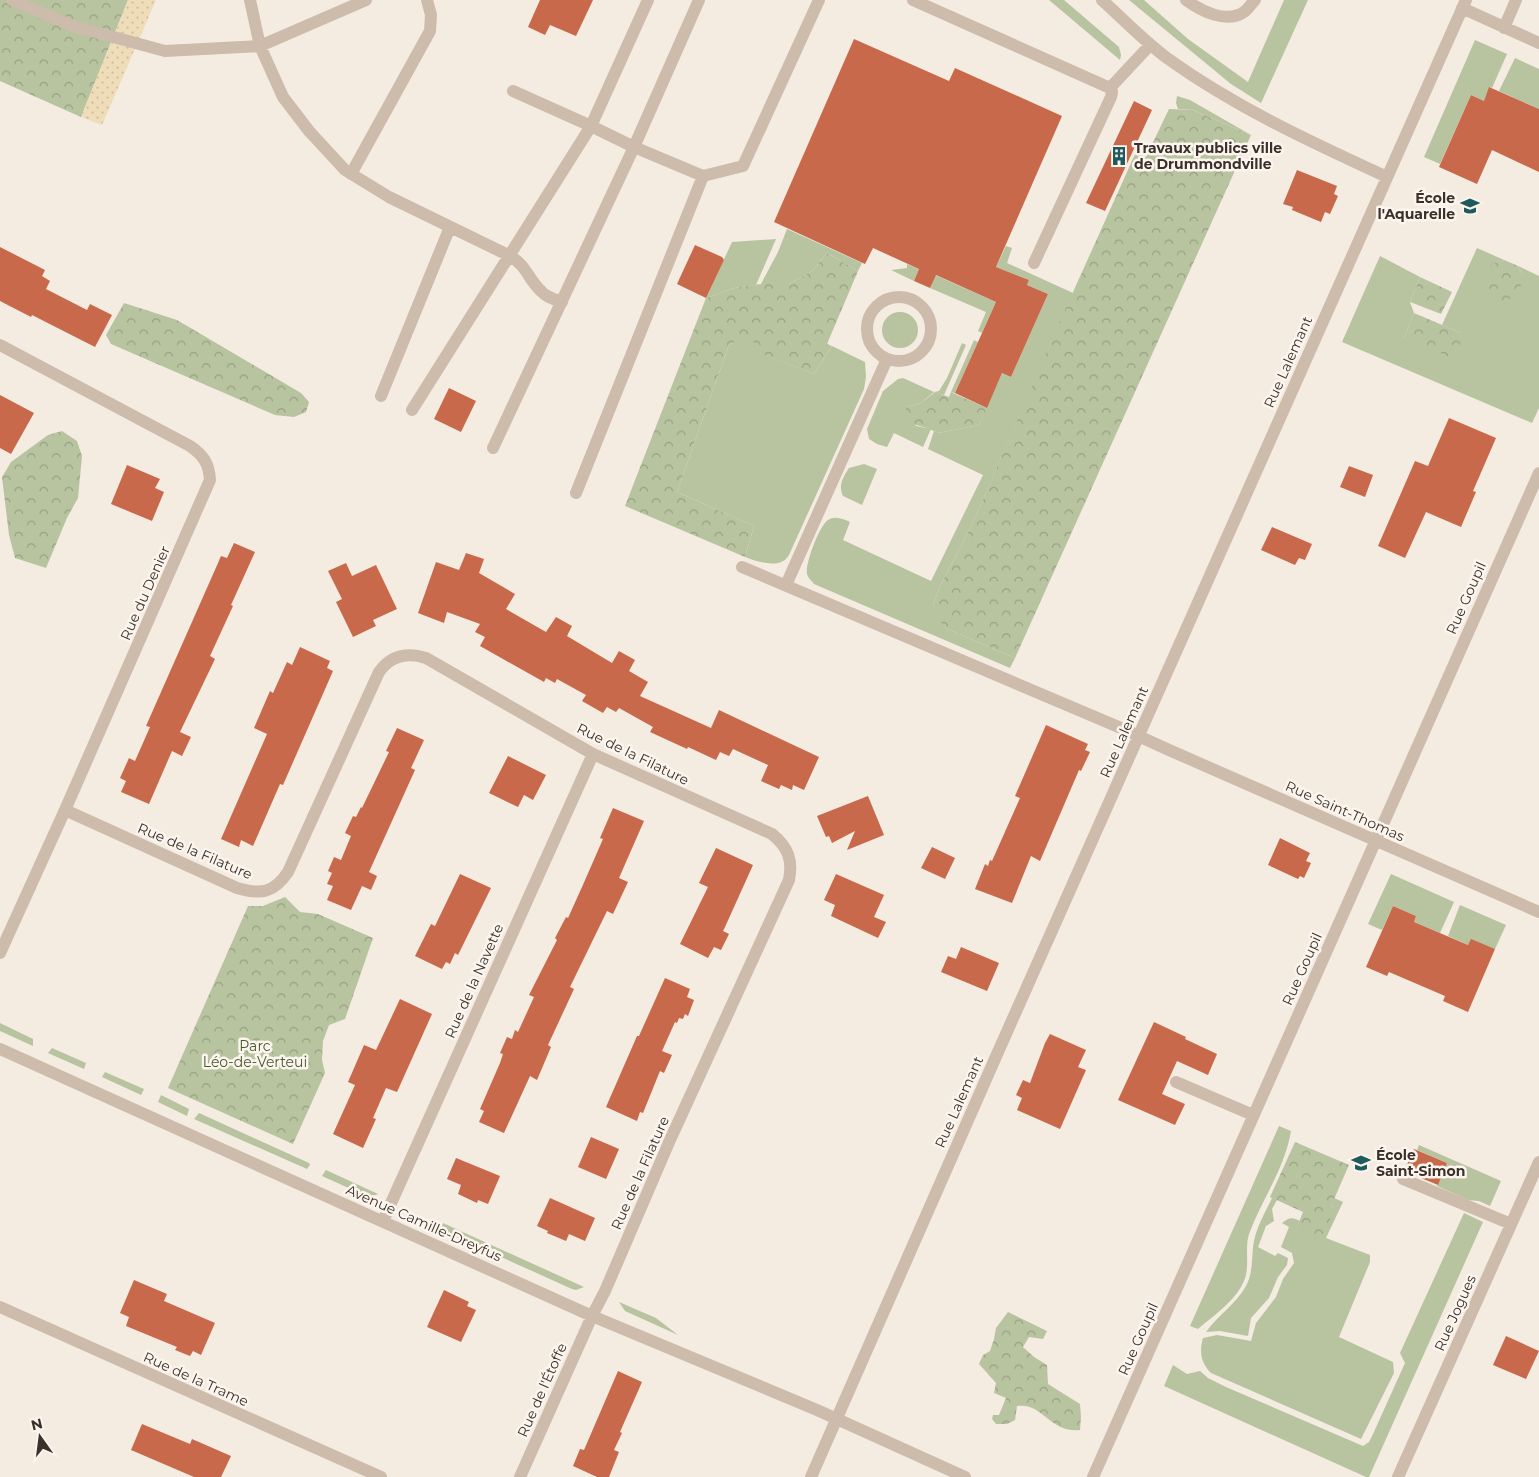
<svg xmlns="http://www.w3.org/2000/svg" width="1539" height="1477" font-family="Montserrat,sans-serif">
<defs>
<pattern id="forest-crowns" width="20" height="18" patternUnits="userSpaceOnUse" patternTransform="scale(1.25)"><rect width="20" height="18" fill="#b8c4a0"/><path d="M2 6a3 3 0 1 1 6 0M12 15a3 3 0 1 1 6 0" fill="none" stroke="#97a083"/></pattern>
<pattern id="sand-dots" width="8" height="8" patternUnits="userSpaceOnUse" patternTransform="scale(1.25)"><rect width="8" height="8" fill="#efdcb8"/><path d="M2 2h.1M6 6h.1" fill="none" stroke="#cebd9e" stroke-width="1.8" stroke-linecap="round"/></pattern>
</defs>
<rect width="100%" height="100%" fill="#f4ebe1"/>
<path fill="#b8c4a0" d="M1049 0H1064L1119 47 1121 55 1120 60Z
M1129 0H1144L1188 39 1248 82 1284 0H1308L1261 103 1231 84Z
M1475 40 1507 54 1492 88 1490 87 1484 101 1471 95 1440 164 1424 157Z
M1515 58 1539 69V109L1499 91Z
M1177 96 1190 100 1251 135 1193 110 1178 109 1176 103Z
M787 229 862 263 858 271 827 253 812 271 789 284H761L778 252Z
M776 239 756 285 734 288 706 298 732 242Z
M1006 246 1012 248 1007 263 1073 293 971 527 941 584 933 605 945 628 1015 658 1010 668 814 584C812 581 808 578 807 574 805 564 819 526 828 520 835 515 844 519 850 522L843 540 931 581 983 475 928 449 934 431 938 433 979 425 1002 373 1011 377 1048 294 1027 285 1029 280 996 267Z
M1477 248 1504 260 1492 264 1523 274 1516 265 1539 276V408L1532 423 1342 342 1380 256 1420 277 1410 302 1414 313 1404 338 1461 333 1442 325Z
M907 264 919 269 914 281 891 270 907 268Z
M935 275 996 302 982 333 978 331 986 312 930 288Z
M882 330a18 18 0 1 1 36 0a18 18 0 1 1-36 0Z
M747 334 766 355 814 374 832 346 865 362 866 377 864 389 789 555C787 557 786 560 783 561 773 567 755 561 745 557L754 526 677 492 729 345Z
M974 340 978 342 955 393 951 392Z
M962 343 966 345 944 395 934 392 921 403 907 407 916 426 931 429 923 447 894 433 887 447 877 444 869 439 867 429 883 391 898 379 903 378 934 392 939 391 947 378Z
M864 464 877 469 862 505 843 496C838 486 843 477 849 468Z
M1391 874 1454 902 1440 933 1414 922 1416 916 1393 906 1382 930 1368 924Z
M1460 905 1506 925 1495 949 1468 945 1448 936Z
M0 1023 33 1039V1046L0 1031Z
M52 1048 86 1063 84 1069 48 1053Z
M105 1072 144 1089 141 1095 102 1077Z
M161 1095 189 1109 187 1116 158 1102Z
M199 1113 309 1163 310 1165 307 1169 194 1119Z
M1279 1126 1291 1131C1285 1168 1262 1199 1249 1234 1244 1250 1251 1268 1243 1283 1234 1302 1213 1316 1198 1329L1190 1326Z
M1419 1145 1501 1181 1490 1206 1479 1201 1468 1200 1437 1186 1447 1163 1417 1150Z
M326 1170 378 1194 370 1197 364 1195 322 1176Z
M1272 1198 1277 1200 1272 1209 1274 1221 1266 1226 1258 1247 1275 1256 1278 1253 1288 1258 1287 1265 1278 1277 1269 1298 1251 1318 1248 1336 1220 1331 1206 1332C1218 1315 1236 1304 1246 1286 1254 1271 1251 1256 1254 1241 1257 1226 1266 1211 1272 1198Z
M1334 1198 1343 1202 1326 1238 1370 1255V1262L1339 1337 1393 1362 1394 1373 1361 1439 1211 1373C1201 1363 1199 1352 1203 1338L1217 1335 1251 1341 1256 1323 1276 1297 1283 1279 1294 1263 1292 1253 1281 1247 1289 1227 1282 1223C1289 1217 1292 1217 1300 1221L1297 1227 1335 1208 1331 1206Z
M1464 1213 1483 1222 1369 1477H1366L1164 1386 1173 1365 1187 1374 1200 1371 1208 1378 1226 1387 1363 1446 1369 1442 1373 1434 1405 1363 1400 1353Z
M443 1223 584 1287 576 1290 572 1289 439 1229Z
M619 1302 656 1318 678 1335 625 1311Z"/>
<path fill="url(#forest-crowns)" d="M0 0H128L81 117 0 81Z
M1169 109 1193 110 1251 135 1015 658 945 628 936 615 933 605 941 584 971 527 1060 321 1136 152 1146 157Z
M827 253 858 271 827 344 832 346 814 374 765 355 747 335 729 345 677 492 754 526 745 557 625 506 706 298 734 288 761 284H789L812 271Z
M1504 260 1516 265 1523 274C1520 297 1515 301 1493 301 1485 289 1487 277 1491 264Z
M1420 277 1452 292 1441 314 1410 302Z
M124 303 177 320 301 393 309 402 306 412 294 417 275 415 111 344 106 335Z
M1414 313 1461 333 1462 341 1452 358 1404 338Z
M935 392 949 397 951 392 987 408 979 425 938 433C927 427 916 426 904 420L903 414 907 407 921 403Z
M62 431 77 441 82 456 78 498 67 518 46 568 15 558 9 535 2 477 11 462 48 435Z
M285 897 300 912 318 914 373 938 345 1019 329 1025 323 1041 322 1060 325 1073 293 1144 168 1088 248 906H263Z
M1295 1142 1349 1165 1331 1206 1335 1208 1322 1238 1297 1227 1303 1212 1270 1197Z
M1008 1312 1047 1331 1043 1339 1029 1337 1023 1347 1034 1357 1047 1365 1048 1384 1080 1404 1081 1417 1080 1430C1049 1433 1043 1402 1017 1406L1015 1420 1007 1424H996L992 1419 993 1415H999L1006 1398 994 1393 996 1383 979 1364 983 1355 990 1351 994 1339 996 1328Z"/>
<path fill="url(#sand-dots)" d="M128 0H156L102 125 81 117Z"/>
<path fill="#c8694b" d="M540 0H593L576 36 550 25 545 35 528 27Z
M854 39 949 81 955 68 1062 116 996 267 1029 280 1027 285 1048 294 1011 377 1002 373 987 408 955 393 996 302 936 275 930 288 914 281 919 269 873 248 865 264 774 222Z
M1489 87 1539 109V172L1492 150 1477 184 1439 167 1471 95 1484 101Z
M1134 101 1152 110 1105 211 1086 203Z
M1297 170 1337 186 1334 194 1338 196 1330 214 1325 212 1321 222 1292 210 1293 207 1283 204Z
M695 245 722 257 724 260 706 298 677 284Z
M0 247 45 270 42 276 50 281 46 289 87 310 90 304 112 315 95 347 32 315 31 317 0 301Z
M449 388 476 401 461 432 434 419Z
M0 395 34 413 11 454 0 448Z
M1449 418 1496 438 1473 491 1476 492 1461 527 1426 512 1405 558 1378 546 1415 461 1428 466Z
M127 465 160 479 155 488 164 492 152 521 111 504Z
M1349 466 1373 475 1365 497 1340 487Z
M1272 527 1312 544 1305 560 1299 558 1295 565 1261 550Z
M234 543 255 552 231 605 233 606 210 656 215 659 180 732 191 737 182 756 172 751 149 804 121 792 126 781 120 778 129 758 135 761 150 727 146 726 218 563 221 556 227 558Z
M466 553 484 559 479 573 515 594 506 609 546 632 556 617 572 626 567 636 612 663 619 651 635 660 629 671 648 682 640 696 711 728 719 710 819 757 804 790 793 785 792 790 781 785 779 789 761 781 768 765 733 749 729 756 720 752 716 760 688 747 687 749 650 732 653 727 619 708 616 712 607 707 603 713 582 701 586 695 557 679 555 683 546 678 544 682 480 646 485 637 475 632 480 624 447 612 444 623 418 613 436 562 459 570Z
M346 563 352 576 376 565 397 609 373 620 376 626 353 637 336 602 342 599 328 571Z
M300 647 330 661 327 668 333 671 283 785 280 784 253 846 241 840 239 847 221 839 267 734 254 728 270 691 273 693 287 662 292 665Z
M1046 725 1088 744 1085 750 1090 752 1081 771 1079 770 1040 861 1031 856 1012 903 975 889 985 864 988 866 990 860 992 861 1020 798 1015 796Z
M397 728 424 740 411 768 415 770 369 872 377 876 371 890 362 886 351 910 327 900 333 886 327 884 332 873 328 871 334 857 341 860 351 836 345 833 353 816 356 817 361 807 362 808 389 752 386 751Z
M508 756 546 775 533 800 524 795 518 807 489 793Z
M868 796 884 835 847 850 855 831 832 843 829 836 826 837 817 816Z
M613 808 644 821 619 878 628 882 613 914 607 911 570 987 574 989 548 1045 551 1047 537 1080 530 1076 504 1133 479 1122 484 1111 480 1109 500 1063 503 1054 500 1053 507 1037 512 1039 515 1030 518 1032 534 997 529 995 557 940 555 938 566 917 568 918 582 887 603 839 600 838Z
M1280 838 1310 853 1306 861 1311 863 1304 878 1300 876 1298 879 1268 865Z
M932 847 955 858 945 879 921 868Z
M716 848 753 865 725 927 723 931 729 934 721 950 714 947 708 958 680 944 708 887 699 883Z
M460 874 491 888 458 955 455 953 450 964 446 962 442 969 415 956 431 924 435 926Z
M836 874 884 895 874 917 886 922 878 938 831 916 835 905 824 900Z
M1393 906 1416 916 1414 922 1468 945 1471 939 1495 949 1468 1012 1443 1001 1445 996 1389 972 1387 976 1366 967Z
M961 947 999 963 987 991 941 972 948 956 956 959Z
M665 978 690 989 687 997 694 1000 688 1016 685 1014 683 1019 679 1018 677 1023 675 1022 662 1051 672 1055 664 1073 660 1071 643 1113 640 1112 637 1121 606 1107 637 1036H639Z
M400 999 432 1014 397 1092 386 1088 373 1118 376 1119 363 1148 333 1134 355 1085 348 1082 364 1045 376 1050Z
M1154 1022 1186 1037 1185 1039 1217 1054 1208 1075 1177 1061 1162 1094 1185 1104 1175 1125 1118 1100Z
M1050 1034 1086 1050 1078 1067 1086 1070 1060 1129 1017 1110 1022 1098 1016 1095 1023 1080 1030 1083 1045 1043Z
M591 1137 619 1149 606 1179 578 1167Z
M1414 1149 1447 1163 1438 1185 1404 1171Z
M456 1158 500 1176 488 1204 478 1200 477 1203 458 1194 461 1185 447 1179Z
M550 1198 595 1218 585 1241 569 1234 566 1241 547 1233 548 1231 537 1226Z
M134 1280 167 1294 164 1301 215 1323 201 1355 193 1351 190 1356 175 1350 177 1347 126 1326 129 1317 120 1313Z
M444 1290 469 1302 467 1306 476 1310 461 1342 427 1327Z
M1506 1336 1539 1351 1526 1379 1493 1365Z
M618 1371 642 1382 620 1432 622 1433 614 1450 619 1452 609 1477H597L573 1466 580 1449 584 1450Z
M142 1424 190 1444 192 1439 231 1456 221 1477H194L131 1450Z"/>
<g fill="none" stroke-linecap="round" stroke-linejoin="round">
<path stroke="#cdbbac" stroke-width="12" d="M12 0 73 26 165 51 260 46 366 0
M250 0 260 46 283 97 309 131 345 170 389 197 510 256C528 267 527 278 541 291 546 297 554 299 562 302
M913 0 1110 88 1112 92 1111 97 1034 263
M1102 0C1123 19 1144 41 1167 58 1235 107 1311 142 1387 177
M1186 0C1201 11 1226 24 1244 12 1248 9 1251 4 1255 0
M1462 8 1539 43
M1504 28 1516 0
M1110 88 1150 45
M513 91 591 126 648 0
M351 174 430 31 431 15 427 0
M703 176 743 166 819 0
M867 329a32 32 0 1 1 64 0a32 32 0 1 1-64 0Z
M0 345 190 446C203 455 209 463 210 480L65 810 0 953
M381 396 450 227
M412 410 591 126 634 147 699 0
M493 448 634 147 703 176 576 493
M742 567 1121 728 1169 750 1539 912
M786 585 887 359
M65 810 237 888C261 895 274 893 288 872L379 672C391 655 407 652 426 658L593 754 772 834C788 847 793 860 789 880L670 1140 605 1291 592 1316 520 1477
M0 1049 592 1316 817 1410 965 1477
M1176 1082 1253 1115
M1403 1179 1511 1224
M383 1221 593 754
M0 1307 381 1477
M811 1477 998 1052 1466 0
M1093 1477 1539 473
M1398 1477 1539 1162"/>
</g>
<defs>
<g id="building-bare" transform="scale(1.5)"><path d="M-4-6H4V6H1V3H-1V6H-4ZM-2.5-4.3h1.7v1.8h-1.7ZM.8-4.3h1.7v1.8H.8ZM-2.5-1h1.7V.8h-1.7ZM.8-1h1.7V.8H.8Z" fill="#1f5a5e" stroke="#fbf5ee" stroke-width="2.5" paint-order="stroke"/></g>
<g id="school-bare" transform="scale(1.5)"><path d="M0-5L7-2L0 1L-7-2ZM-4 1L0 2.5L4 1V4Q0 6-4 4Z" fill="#1f5a5e" stroke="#fbf5ee" stroke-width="2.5" paint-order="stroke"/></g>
</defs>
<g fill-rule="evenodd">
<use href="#building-bare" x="1119" y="156"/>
<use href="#school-bare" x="1470" y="206"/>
<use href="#school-bare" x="1361" y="1163"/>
</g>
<g text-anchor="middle" stroke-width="5" stroke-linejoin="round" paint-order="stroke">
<g font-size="14" font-weight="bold" fill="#3b302b" stroke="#fbf5ee" text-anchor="start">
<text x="1134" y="153">Travaux publics ville<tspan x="1134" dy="16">de Drummondville</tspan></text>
<text x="1455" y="203" text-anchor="end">École<tspan x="1455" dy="16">l'Aquarelle</tspan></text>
<text x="1376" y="1160">École<tspan x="1376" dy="16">Saint-Simon</tspan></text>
</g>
<g font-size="14" fill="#3b302b" stroke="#fbf5ee">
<text transform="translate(1288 362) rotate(-66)" y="5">Rue Lalemant</text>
<text transform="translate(145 593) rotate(-66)" y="5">Rue du Denier</text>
<text transform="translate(1466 598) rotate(-66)" y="5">Rue Goupil</text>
<text transform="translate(1124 732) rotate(-66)" y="5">Rue Lalemant</text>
<text transform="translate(633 754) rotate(26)" y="5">Rue de la Filature</text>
<text transform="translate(1345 811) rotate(24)" y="5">Rue Saint-Thomas</text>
<text transform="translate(195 851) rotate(23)" y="5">Rue de la Filature</text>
<text transform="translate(1302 969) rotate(-66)" y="5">Rue Goupil</text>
<text transform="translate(474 981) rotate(-66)" y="5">Rue de la Navette</text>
<text transform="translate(959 1102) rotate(-66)" y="5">Rue Lalemant</text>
<text transform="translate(640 1173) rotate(-66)" y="5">Rue de la Filature</text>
<text transform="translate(424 1223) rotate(24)" y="5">Avenue Camille-Dreyfus</text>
<text transform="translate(1455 1313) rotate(-66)" y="5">Rue Jogues</text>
<text transform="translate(1138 1339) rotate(-66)" y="5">Rue Goupil</text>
<text transform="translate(196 1379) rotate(24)" y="5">Rue de la Trame</text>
<text transform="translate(542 1390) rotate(-66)" y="5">Rue de l'Étoffe</text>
</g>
<g font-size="14" fill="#4a5a2e" stroke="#fbf5ee">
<text x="255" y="1051">Parc<tspan x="255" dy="16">Léo-de-Verteui</tspan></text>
</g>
</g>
<g transform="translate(40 1437) rotate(346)" stroke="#fbf5ee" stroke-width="4" paint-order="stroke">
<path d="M0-4L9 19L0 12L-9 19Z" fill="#3b302b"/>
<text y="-8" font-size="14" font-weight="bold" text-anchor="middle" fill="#3b302b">N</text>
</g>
</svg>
